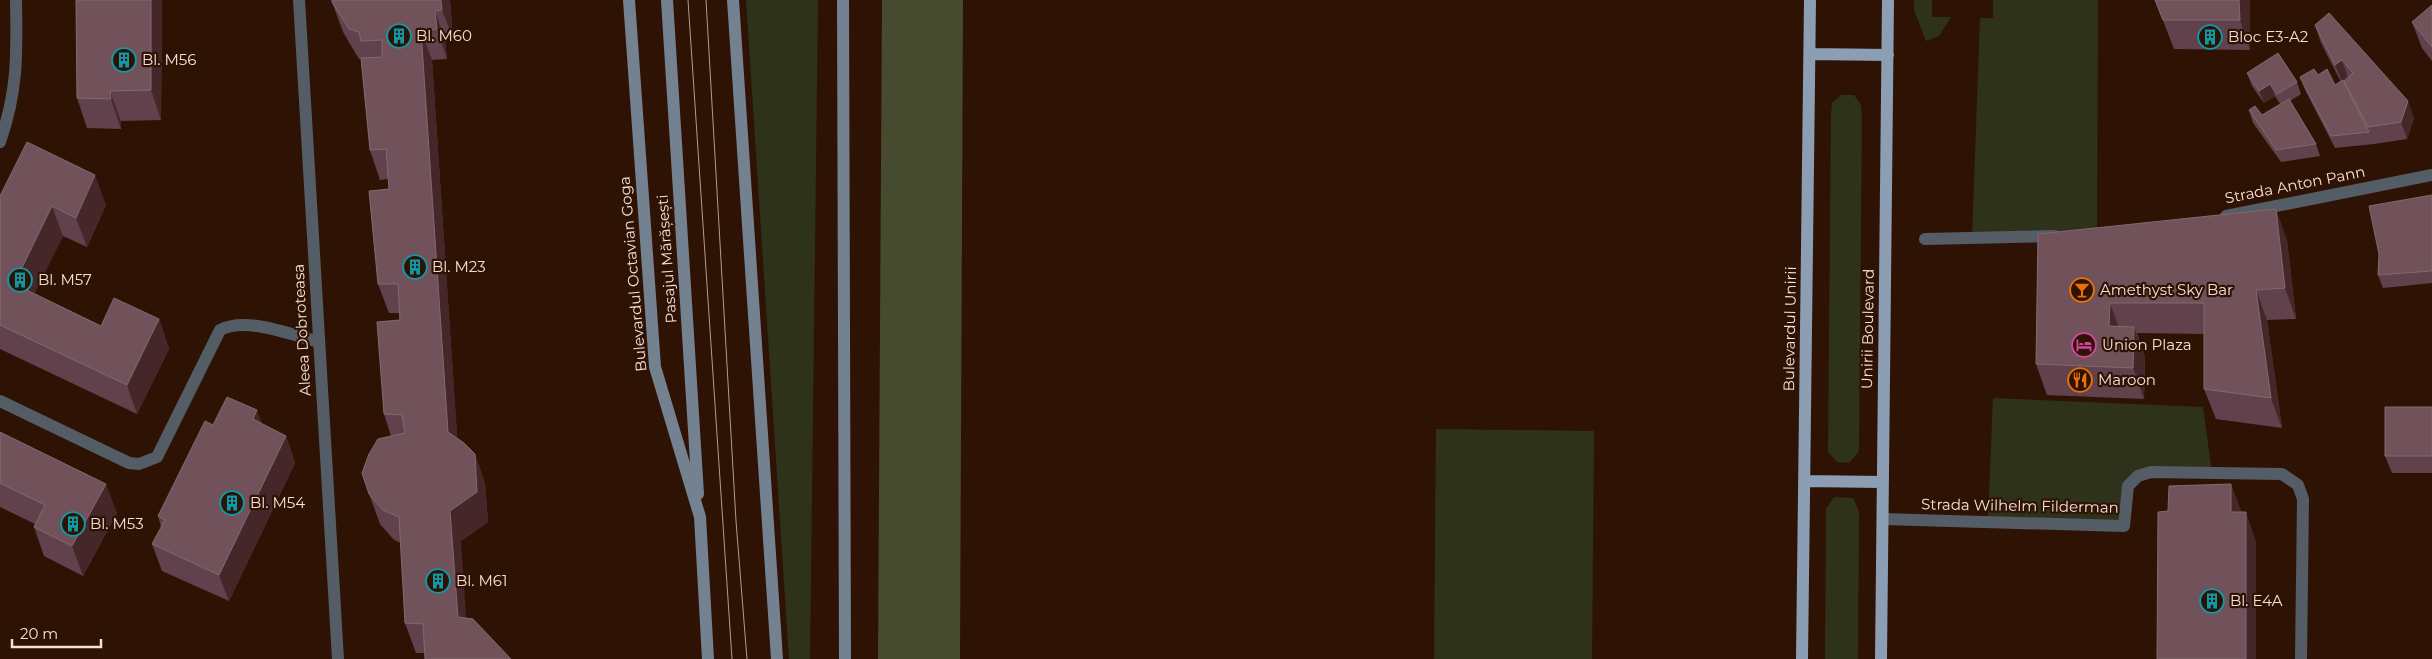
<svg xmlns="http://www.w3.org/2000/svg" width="2432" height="659" font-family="Montserrat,sans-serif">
<rect width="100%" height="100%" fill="#2e1305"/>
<path fill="#2e321b" d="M746 0H818L810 659H789Z
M1914 0H1932V17H1951L1939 36 1926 41 1914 10Z
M1993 0H2098L2097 235 1972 239 1980 18H1993Z
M1841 95H1854L1861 105 1862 114 1859 451 1849 463 1837 462 1828 452 1831 114 1832 103Z
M1993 398 2203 407 2212 473 2151 472 2133 480 2124 526 1988 522Z
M1436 429 1594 431 1592 659H1434Z
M1834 497 1853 498 1859 511 1858 659H1825L1826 509Z"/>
<path fill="#464a2f" d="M882 0H963L960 659H878Z"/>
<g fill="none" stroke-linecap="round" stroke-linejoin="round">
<path stroke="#545c66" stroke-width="12" d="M299 0 338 659
M0 142C18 90 17 54 16 0
M2226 216 2432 175
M1925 239 2055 236
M0 401 129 463 139 464 157 457 220 330C246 316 292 335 319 342
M1883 519 2124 526 2128 486 2138 476 2151 472 2282 474 2298 485 2303 499 2301 659"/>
<path stroke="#738191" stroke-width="12" d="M629 0 655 367 700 517 708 659
M667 0 698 494
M733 0 777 659
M843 0 845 659"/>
<path stroke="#8c9eb3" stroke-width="12" d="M1810 54 1888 55
M1804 481 1883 482
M1802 659 1810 0
M1881 659 1888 0"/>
<path stroke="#b19b90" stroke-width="1" d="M688 0 732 659
M706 0 736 521 747 659"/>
</g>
<path fill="#61414c" d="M76 0H162L161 120 121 121V129L87 128 77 98Z
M450 0 453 39 445 40 447 59 432 60 457 438 475 454 485 484 488 522 461 541 425 653H416L405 623 401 543 394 540 380 524 369 494 391 436 384 414 400 320 399 313H389L378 284 389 189 388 179 380 180 370 150 361 59H359L343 32 332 2Z
M2155 0H2250V50L2174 49Z
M2432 5V61L2422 48 2412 22Z
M2315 25 2414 118 2407 139 2374 144 2335 148 2305 90 2300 77 2318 75 2335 85 2341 82 2321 43Z
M2247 73 2297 82 2301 94 2290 101 2316 144 2320 156 2281 162 2253 123 2249 110 2262 115 2280 104 2275 96 2264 103 2252 86Z
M2432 195V283L2383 288 2378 275Z
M0 196 106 205 87 247 63 236 34 293 101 326 159 319 169 349 137 414 0 349Z
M2038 234 2287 240 2296 319 2267 320 2282 428 2216 419 2204 389V334L2137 333 2145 357 2144 399 2047 395 2036 364Z
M2432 407V473H2392L2385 456Z
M262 424 286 436 295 463 229 601 162 571 152 544 161 527 158 516 213 425Z
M0 432 117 513 83 576 44 556 34 527 35 524 0 507Z"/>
<path fill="#462729" d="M151 0H162L161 120 151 90Z
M441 0H450L453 39 442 10Z
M2239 0H2250V50L2240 20Z
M435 11 445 40 447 59 437 29Z
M421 31 432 60 459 462 448 432Z
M2342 60 2348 78 2342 82 2335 65Z
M2270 84 2275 96 2264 103 2259 91Z
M110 91 121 121V129L111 99Z
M2408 101 2414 118 2407 139 2401 122Z
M95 175 106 205 87 247 76 218Z
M52 206 63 236 25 313 14 284Z
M2276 209 2287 240 2296 319 2285 288Z
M2256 290 2267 320 2282 428 2271 398Z
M2110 303 2121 333 2109 326Z
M159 319 169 349 137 414 127 385Z
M2134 327 2145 357 2144 399 2133 368Z
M257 410 267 437 253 419Z
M286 436 295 463 229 601 219 575Z
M475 454 485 484 488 522 461 541 468 646 458 617 450 511Z
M106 484 117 513 83 576 72 546Z
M2231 484 2242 513 2231 512Z
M2246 512 2256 542V659H2246Z"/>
<path fill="#71525a" stroke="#85686e" d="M76 0H151V90L110 91 111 99 77 98Z
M332 0H441L442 10 435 11 437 29 421 31 448 432 464 443 475 454 477 492 450 511 458 617 473 619 511 659H425L423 624 405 623 399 517 383 510 369 494 362 473 369 454 378 439 405 433 402 415 384 414 377 322 400 320 398 284H378L369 191 389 189 386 149 370 150 361 58 382 57V40L361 41 359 32 349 29 332 2Z
M2155 0H2239L2240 20H2163Z
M2432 5V47L2412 22Z
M2329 13 2408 101 2401 122 2368 127 2344 81 2353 73 2342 60 2335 65 2315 25Z
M2278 53 2297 82 2277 94 2270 84 2259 91 2247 73Z
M2314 69 2318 75 2327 69 2335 85 2343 80 2369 132 2331 136 2300 77Z
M2289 99 2316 144 2276 150 2249 110 2255 106 2262 115Z
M27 142 95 175 76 218 52 206 14 284 101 326 114 298 159 319 127 385 0 325V196Z
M2432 195V271L2378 275 2379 254 2369 206Z
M2276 209 2285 288 2256 290 2271 398 2204 389V303H2110L2109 326 2134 327 2133 368 2036 364 2038 234Z
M227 397 257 410 253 419 286 436 219 575 152 544 165 520 158 516 205 421 213 425Z
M2385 407H2432V456H2385Z
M0 432 106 484 72 546 34 527 45 505 0 483Z
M2231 484V512H2246V659H2157L2158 512 2168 511 2169 486Z"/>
<defs>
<g id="building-ring" transform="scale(1.25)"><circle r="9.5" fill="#2e1305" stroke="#0f9aa8" stroke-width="1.5"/><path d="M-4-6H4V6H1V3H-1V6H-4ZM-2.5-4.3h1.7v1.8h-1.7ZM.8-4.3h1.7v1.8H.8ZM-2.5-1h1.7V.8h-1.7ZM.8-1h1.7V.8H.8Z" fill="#0f9aa8"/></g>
<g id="bar-ring" transform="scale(1.25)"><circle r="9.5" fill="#2e1305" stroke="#e8710a" stroke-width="1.5"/><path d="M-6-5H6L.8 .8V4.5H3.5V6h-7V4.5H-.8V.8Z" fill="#e8710a"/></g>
<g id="hotel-ring" transform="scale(1.25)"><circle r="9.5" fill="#2e1305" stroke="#d1479c" stroke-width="1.5"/><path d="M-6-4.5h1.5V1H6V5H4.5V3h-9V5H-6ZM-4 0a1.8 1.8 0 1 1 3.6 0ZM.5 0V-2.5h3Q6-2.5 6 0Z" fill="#d1479c"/></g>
<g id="restaurant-ring" transform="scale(1.25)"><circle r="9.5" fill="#2e1305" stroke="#e8710a" stroke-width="1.5"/><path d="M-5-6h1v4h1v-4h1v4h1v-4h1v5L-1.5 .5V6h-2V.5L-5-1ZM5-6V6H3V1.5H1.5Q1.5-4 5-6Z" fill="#e8710a"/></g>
</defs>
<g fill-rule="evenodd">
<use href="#building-ring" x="399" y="36"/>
<use href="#building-ring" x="2210" y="37"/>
<use href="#building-ring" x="124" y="60"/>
<use href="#building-ring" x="415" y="267"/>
<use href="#building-ring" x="20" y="280"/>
<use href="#bar-ring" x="2082" y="290"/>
<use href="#hotel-ring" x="2084" y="345"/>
<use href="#restaurant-ring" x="2080" y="380"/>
<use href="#building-ring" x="232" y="503"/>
<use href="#building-ring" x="73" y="524"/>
<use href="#building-ring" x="438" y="581"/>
<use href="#building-ring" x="2212" y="601"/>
</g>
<g text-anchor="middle" stroke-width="4.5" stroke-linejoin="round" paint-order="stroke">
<g font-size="15" fill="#f4e0d7" stroke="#2e1305" text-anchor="start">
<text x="416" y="41">Bl. M60</text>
<text x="2228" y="42">Bloc E3-A2</text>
<text x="142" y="65">Bl. M56</text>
<text x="432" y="272">Bl. M23</text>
<text x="38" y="285">Bl. M57</text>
<text x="2100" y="295">Amethyst Sky Bar</text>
<text x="2102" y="350">Union Plaza</text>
<text x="2098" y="385">Maroon</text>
<text x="250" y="508">Bl. M54</text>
<text x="90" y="529">Bl. M53</text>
<text x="456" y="586">Bl. M61</text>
<text x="2230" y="606">Bl. E4A</text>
</g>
<g font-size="15" fill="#f4e0d7" stroke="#2e1305">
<text transform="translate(2295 185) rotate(-11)" y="5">Strada Anton Pann</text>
<text transform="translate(667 259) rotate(-94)" y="5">Pasajul Mărășești</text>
<text transform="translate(633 274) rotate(-95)" y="5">Bulevardul Octavian Goga</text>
<text transform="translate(1790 329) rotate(-89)" y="5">Bulevardul Unirii</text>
<text transform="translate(1868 329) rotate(-89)" y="5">Unirii Boulevard</text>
<text transform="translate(302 330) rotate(-93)" y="5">Aleea Dobroteasa</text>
<text transform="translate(2020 506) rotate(1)" y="5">Strada Wilhelm Filderman</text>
</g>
</g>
<path d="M12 639v8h89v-8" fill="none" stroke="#f4e0d7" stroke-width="2.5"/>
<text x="20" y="639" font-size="15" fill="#f4e0d7" stroke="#2e1305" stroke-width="4" paint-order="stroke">20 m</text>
</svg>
